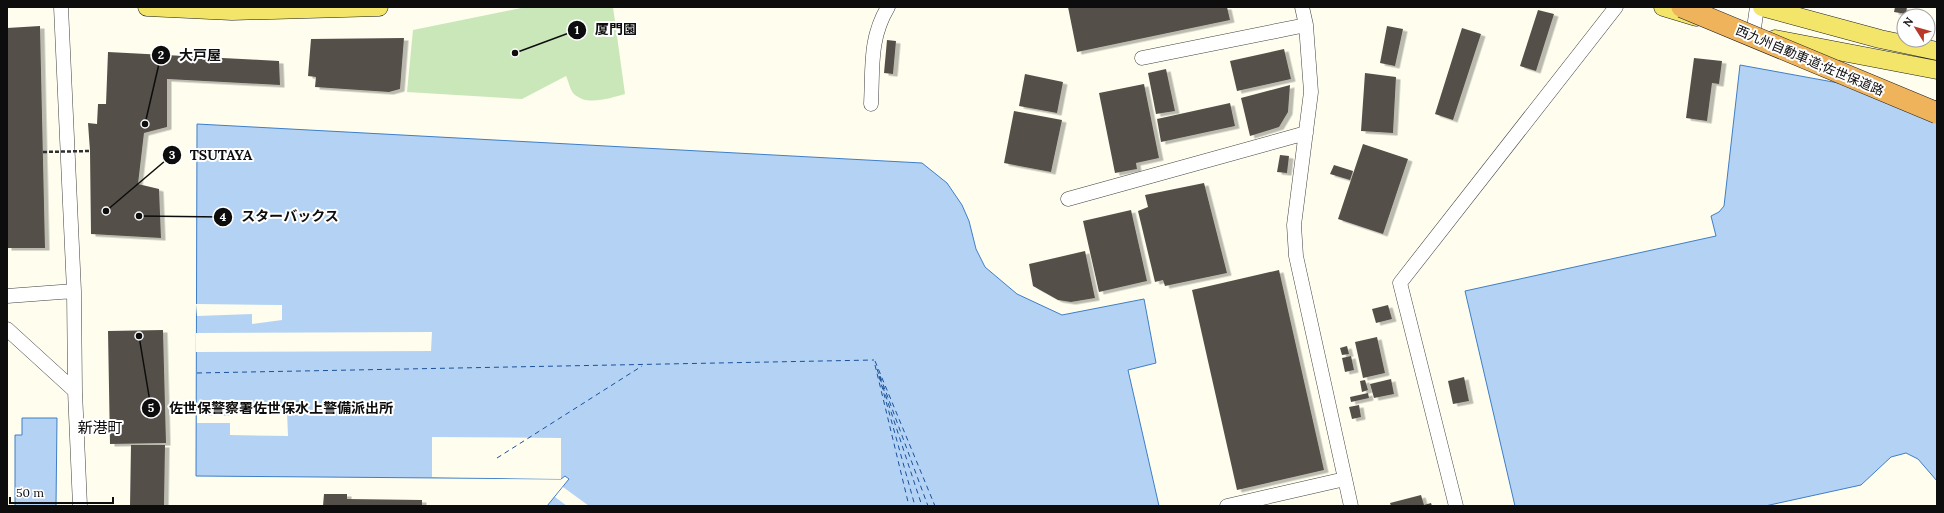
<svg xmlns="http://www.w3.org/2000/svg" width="1944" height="513" font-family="Lora,'Noto Sans JP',serif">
<defs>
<filter id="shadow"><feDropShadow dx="4.5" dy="2.5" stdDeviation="0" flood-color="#0004"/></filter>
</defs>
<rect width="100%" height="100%" fill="#fefdee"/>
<path fill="#cae7b9" d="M526 7H613L625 94C610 98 586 107 573 93 570 89 568 80 566 76L522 99 407 92 413 30Z"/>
<path fill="#b4d3f4" stroke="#3e7ec8" d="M1740 65 1937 101V481L1918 459 1906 453 1891 457 1861 485 1765 506H1515L1465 291 1716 236 1711 216 1719 212 1724 206Z
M197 124 922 163 947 183 962 205 969 221 976 249 985 267 1017 294 1062 315 1144 299 1156 363 1128 370 1159 506H507H547L569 479 565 476 561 479 196 476Z
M22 418H57L56 506H15V435H22Z"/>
<path fill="#fefdee" d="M196 304 282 305V320L252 324V314L197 316Z
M432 332 431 351 196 352V333Z
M230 410 287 411 288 436 230 435V423H197V415L230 416Z
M432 437 561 438V479L432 477Z
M563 487 589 506H567L555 497Z"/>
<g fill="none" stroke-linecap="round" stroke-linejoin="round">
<path stroke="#1b519a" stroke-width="1" stroke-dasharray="5 4" stroke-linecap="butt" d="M875 361 935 506
M875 365 909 506
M877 369 922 506
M197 373 874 360
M879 376 915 506
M880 376 928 506
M497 458 642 366"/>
</g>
<path fill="#55504a" filter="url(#shadow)" d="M1068 7H1227L1230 20 1077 52Z
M1895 7H1907L1906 14 1894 12Z
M1538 10 1554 14 1536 71 1520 66Z
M40 26 45 248H7V28Z
M1387 26 1403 29 1395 66 1380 63Z
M1462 28 1481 34 1453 120 1435 114Z
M404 38 400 89 389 92 315 87 316 77 308 76 311 39Z
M887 40 896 41 893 74 884 73Z
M1284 49 1291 79 1237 91 1230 61Z
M108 52 279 61 280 85 167 79V127L144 133 138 184 159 189 161 238 91 234 90 151 88 123 97 124 98 104H106Z
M1694 58 1722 61 1719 84 1712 83 1707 121 1686 118Z
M1166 69 1175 111 1156 114 1148 73Z
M1365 73 1396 77 1393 133 1361 131Z
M1025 74 1063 82 1057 113 1019 106Z
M1144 84 1159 158 1136 163 1137 169 1115 173 1099 93Z
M1290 85 1288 112 1279 127 1250 136 1241 98Z
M1230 103 1235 126 1161 142 1157 119Z
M1014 111 1062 120 1051 172 1004 163Z
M1363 144 1408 159 1383 234 1338 219Z
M1280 155 1289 156 1287 173 1277 172Z
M1334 165 1353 171 1350 180 1330 174Z
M1204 183 1227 273 1165 286 1163 280 1155 282 1138 211 1148 207 1145 195Z
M1131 210 1147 281 1099 292 1083 221Z
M1085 251 1095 298 1071 302 1058 300 1033 286 1029 264Z
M1279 270 1324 470 1237 490 1192 290Z
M1388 305 1392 319 1376 323 1372 309Z
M163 330 166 443 110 444 108 331Z
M1377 337 1385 373 1363 378 1355 342Z
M1347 346 1349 354 1342 355 1340 348Z
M1351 356 1354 370 1345 372 1342 358Z
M1464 377 1469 401 1453 404 1448 381Z
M1391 379 1394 394 1374 398 1370 384Z
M1365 380 1368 390 1362 392 1360 381Z
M1368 393 1369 398 1351 402 1350 397Z
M1359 405 1361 417 1352 419 1349 407Z
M131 445H165L164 506H130Z
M324 494H347V499L422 500V506H323Z
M1421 495 1424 505 1431 503 1432 506H1391L1390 503Z"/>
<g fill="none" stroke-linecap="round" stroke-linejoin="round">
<g stroke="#404040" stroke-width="15">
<path id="minor" d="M61 7 74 291 75 391 80 506
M1302 7 1306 25 1311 92 1294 225 1296 256 1351 506
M1753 35 1757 7
M1142 58 1306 25
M871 104C873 67 869 39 888 7
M1068 199 1306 133
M7 296 74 291
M7 329 75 391
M1227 506 1345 479
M1456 506 1400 283 1616 7"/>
</g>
<g stroke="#1e1e1e" stroke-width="19">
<path id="major" d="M147 7 232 11 379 7
M1663 7 1696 17
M1762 7 1880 39 1937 51
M1775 39 1937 70"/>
</g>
<use href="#minor" stroke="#fff" stroke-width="14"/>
<use href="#major" stroke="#f3e569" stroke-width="18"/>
<g stroke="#1e1e1e" stroke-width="22" stroke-linecap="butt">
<path id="highway-bridge" d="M1682 7 1937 113"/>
</g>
<path stroke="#2f2f2f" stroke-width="2.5" stroke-dasharray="4 2" stroke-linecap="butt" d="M43 152 90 151"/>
<use href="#highway-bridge" stroke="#efb35b" stroke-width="21"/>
</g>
<g text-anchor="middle" stroke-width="4" stroke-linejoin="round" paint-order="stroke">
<g font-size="13" fill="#0d0d0d" stroke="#fff">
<text transform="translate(1810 60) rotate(23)" y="5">西九州自動車道;佐世保道路</text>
</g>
<g font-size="15" fill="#0d0d0d" stroke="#fff">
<text x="100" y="433">新港町</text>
</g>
</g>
<path fill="none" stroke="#0d0d0d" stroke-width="1.5" d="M515 53L577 30M145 124L161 55M106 211L172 155M139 216L223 217M139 336L151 408"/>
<g fill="#0d0d0d" stroke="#fff" stroke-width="1.5">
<circle cx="515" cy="53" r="4"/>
<circle cx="145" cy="124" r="4"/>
<circle cx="106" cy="211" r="4"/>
<circle cx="139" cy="216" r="4"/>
<circle cx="139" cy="336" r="4"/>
<circle cx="577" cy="30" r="10"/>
<circle cx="161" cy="55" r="10"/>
<circle cx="172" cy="155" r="10"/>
<circle cx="223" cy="217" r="10"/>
<circle cx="151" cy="408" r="10"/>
</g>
<g font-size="12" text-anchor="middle" font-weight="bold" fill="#fff">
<text x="577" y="34">1</text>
<text x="161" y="59">2</text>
<text x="172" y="159">3</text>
<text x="223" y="221">4</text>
<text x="151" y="412">5</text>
</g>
<g font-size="14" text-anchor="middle" font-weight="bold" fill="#0d0d0d" stroke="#fff" stroke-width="4" stroke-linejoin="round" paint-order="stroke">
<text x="616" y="34">厦門園</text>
<text x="200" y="60">大戸屋</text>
<text x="221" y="160">TSUTAYA</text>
<text x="290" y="221">スターバックス</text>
<text x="281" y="413">佐世保警察署佐世保水上警備派出所</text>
</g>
<rect width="1944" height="513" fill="none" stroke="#0d0d0d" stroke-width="16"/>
<g transform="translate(1916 28) rotate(307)"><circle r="19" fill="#ffffff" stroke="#9e9e9e"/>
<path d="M0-3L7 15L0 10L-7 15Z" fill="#b8382a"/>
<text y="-6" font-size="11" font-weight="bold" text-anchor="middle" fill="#0d0d0d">N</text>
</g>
<path d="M10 497v6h103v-6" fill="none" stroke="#0d0d0d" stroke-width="2"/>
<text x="16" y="497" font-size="12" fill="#0d0d0d" stroke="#ffffff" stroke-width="3" paint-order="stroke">50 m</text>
</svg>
